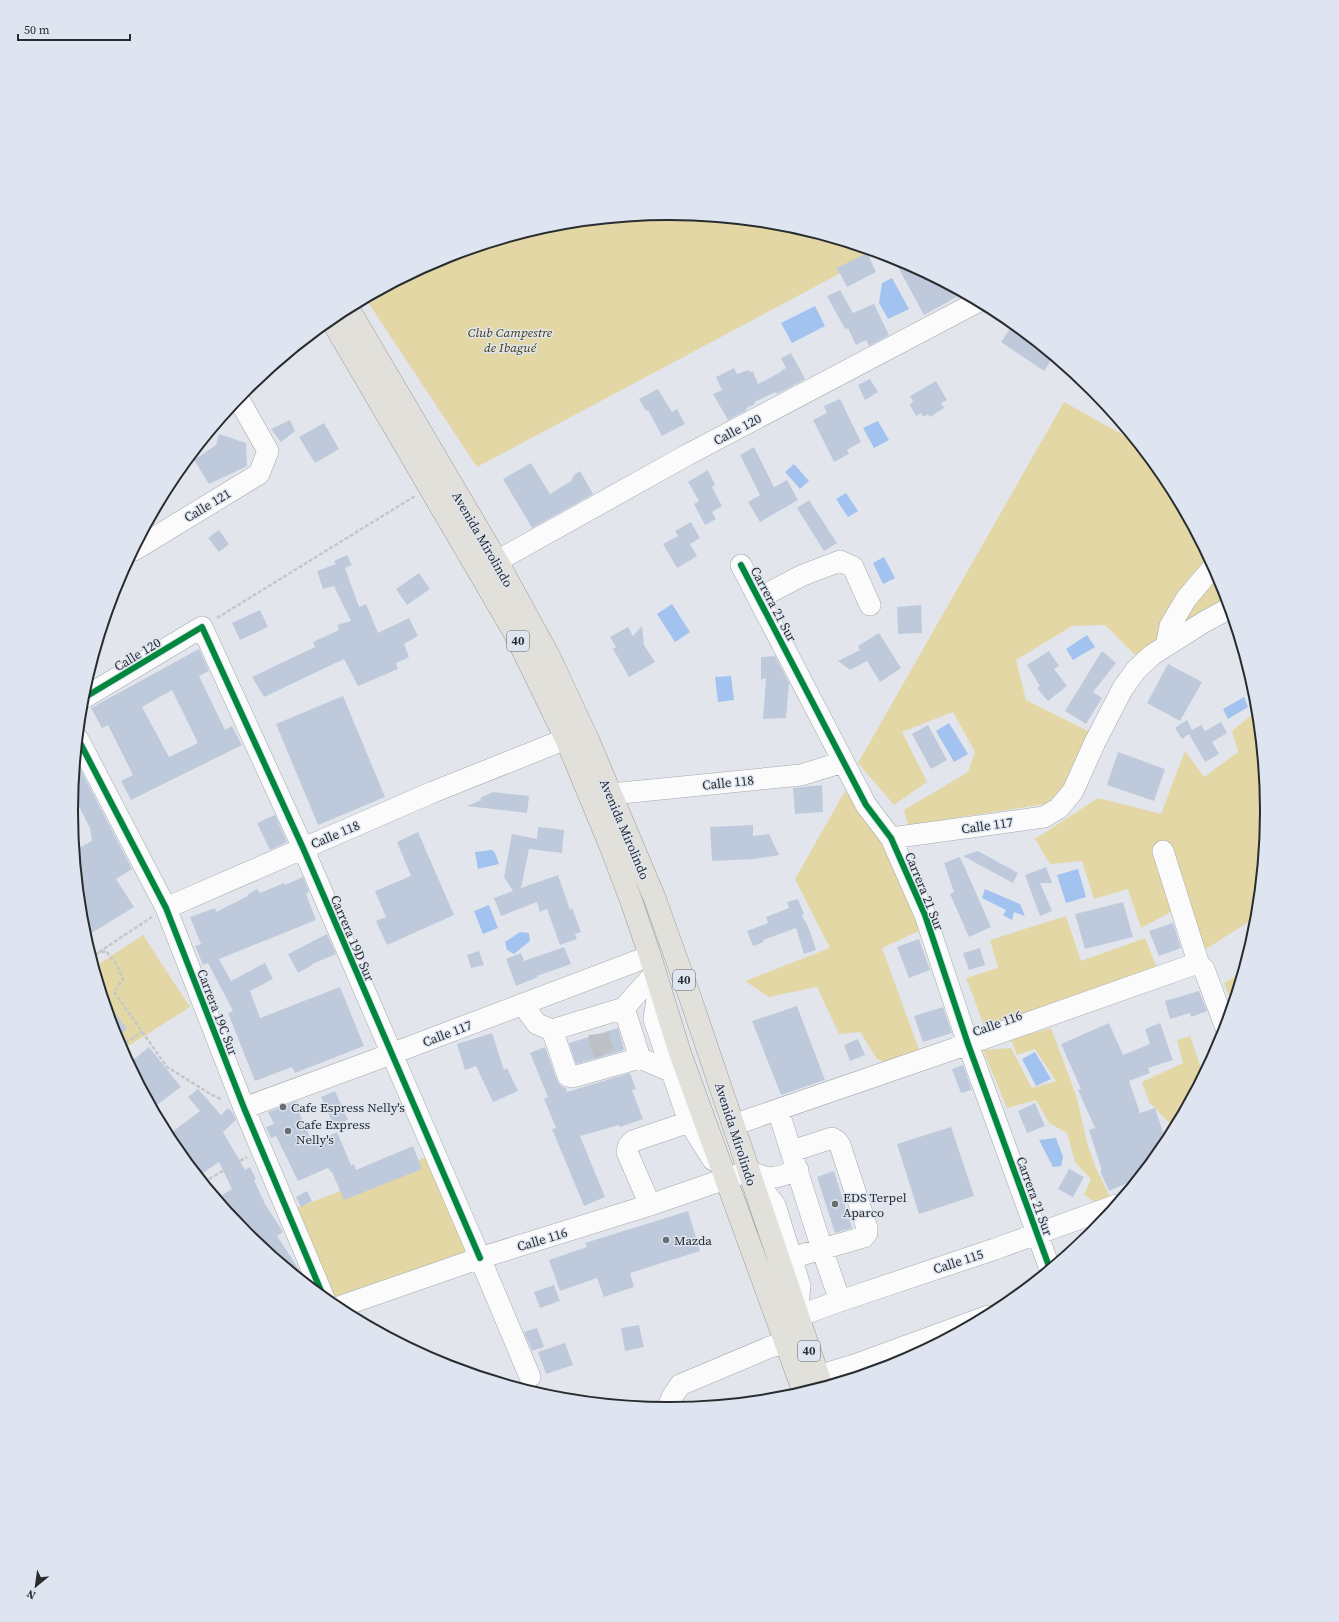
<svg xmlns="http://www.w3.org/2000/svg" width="1339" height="1622" font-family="'Source Serif 4',serif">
<rect width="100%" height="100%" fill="#e2e6ec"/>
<path fill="#e3d7a5" d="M670 213 786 224 880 252 477 467 365 298 441 258 553 224Z
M1064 402 1138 443 1167 479 1223 582 1229 604 1135 655 1105 625 1072 626 1016 660 1026 700 1090 732 1065 788 1045 804 908 825 904 810 968 772 975 752 953 712 902 732 927 782 894 805 858 763Z
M1258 710 1268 811 1258 916 1206 949 1182 906 1141 928 1128 889 1094 899 1082 861 1050 864 1035 839 1098 798 1161 814 1185 751 1204 777 1238 752 1232 731Z
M845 791 884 839 923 929 882 948 919 1050 892 1064 877 1059 860 1032 839 1034 817 987 769 997 745 981 830 948 795 879Z
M1066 916 1081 961 1145 938 1157 968 987 1033 966 978 998 968 990 940Z
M143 935 190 1007 122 1050 116 1040 94 967Z
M1243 972 1233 1006 1224 983Z
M1051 1028 1076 1095 1088 1146 1095 1166 1111 1199 1100 1205 1084 1195 1091 1179 1075 1162 1067 1133 1049 1123 1036 1100 1007 1108 983 1050 1011 1048 1032 1088 1056 1081 1035 1049 1017 1055 1011 1039Z
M1190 1036 1203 1074H1204L1175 1129 1149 1102 1142 1082 1183 1063 1177 1040Z
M429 1156 468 1256 336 1301 294 1209Z"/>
<path fill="#a2c2f0" d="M892 278 909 309 888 319 879 303 882 283Z
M815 306 825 326 792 343 781 323Z
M878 421 889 440 874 448 863 428Z
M794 464 809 481 800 489 785 472Z
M846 493 858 511 848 517 836 499Z
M884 557 895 578 883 584 873 563Z
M672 604 690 632 675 642 657 614Z
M1087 635 1095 647 1073 660 1066 649Z
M731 676 734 700 718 702 715 677Z
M1244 697 1248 707 1228 719 1223 709Z
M949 723 968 754 954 762 936 731Z
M492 850 495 853 499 864 478 869 475 852Z
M1078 869 1086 897 1066 903 1057 875Z
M985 889 1020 904 1025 916 1014 912 1012 920 1003 915 1006 910 982 898Z
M489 905 498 928 483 934 474 911Z
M520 932 529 933 530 941 514 954 507 950 505 942Z
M1035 1052 1051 1079 1036 1086 1022 1059Z
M1056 1138 1063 1157 1061 1166 1053 1167 1039 1140Z"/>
<path fill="#becadc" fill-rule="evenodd" d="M867 253 876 272 847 287 837 268Z
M892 256 899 258 964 293 924 315Z
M840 290 853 313 874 304 889 335 869 346 866 340 856 345 848 328 845 329 827 296Z
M1014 323 1054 356 1044 371 1001 342Z
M791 353 805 379 777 394 776 392 754 402 755 404 746 408 747 410 728 420 713 394 722 390 716 377 734 368 737 374 748 370 750 372 753 371 758 384 781 372V371L786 368 781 358Z
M870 379 878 392 865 400 858 385Z
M936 381 947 400 941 403 944 408 930 417 928 414 923 417 921 413 916 416 910 405 913 401 910 396Z
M658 389 672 412 677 409 685 424 662 436 648 410 646 411 639 399Z
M840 399 861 442 847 450 849 454 834 462 813 420 827 413 824 406Z
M290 420 295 431 281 442 271 429Z
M324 423 339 449 315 463 299 437Z
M219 434 246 443 247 466 209 484 194 460 216 445Z
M754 447 774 487 787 480 798 500 760 522 748 502 760 495 740 455Z
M531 463 550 494 571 481 574 475 580 471 593 494 532 528 503 479Z
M708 470 715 485 712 487 722 506 712 512 716 519 705 525 694 504 699 501 688 482Z
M809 500 837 543 824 551 797 508Z
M691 522 700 538 690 544 697 556 677 568 663 544 678 536 675 531Z
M219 530 229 544 219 552 208 538Z
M347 555 352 565 345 568 359 607 366 604 378 633 409 618 418 636 404 644 409 657 396 663 398 669 358 686 344 659 264 697 252 677 315 647 313 642 339 630 337 625 351 621 334 586 323 589 317 571 336 564 334 561Z
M419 573 430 589 407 605 396 589Z
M921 605 922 633 898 634 897 607Z
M260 610 268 627 240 640 232 623Z
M642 626 644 645 655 662 629 677 613 649 616 647 610 637 628 627 633 636Z
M879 633 901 668 880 682 867 661 850 670 838 661 860 650 858 646Z
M199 649 209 671 199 676 225 730 232 726 242 745 131 800 121 781 133 775 108 725 102 728 91 708ZM172 690 198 743 169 757 142 707Z
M1049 651 1059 666 1054 669 1067 686 1048 701 1037 688 1040 686 1027 665Z
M1102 651 1116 663 1093 692 1102 698 1086 724 1065 711Z
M775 656 789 683 786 718 763 719 766 678 761 680V657Z
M1168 664 1202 682 1180 721 1147 703Z
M343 696 385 797 318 825 276 724Z
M1187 720 1192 730 1201 725 1205 731 1221 722 1227 733 1212 742 1219 754 1205 762 1189 734 1182 739 1175 728Z
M928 725 947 760 931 769 912 734Z
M1118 752 1165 769 1154 801 1107 785Z
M76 761 132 869 116 879 134 907 87 936 82 928 75 850 92 841 90 828 73 795Z
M822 785 823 812 795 814 793 788Z
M493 792 529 796 527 813 467 806 481 800 480 798Z
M275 815 287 842 270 850 257 823Z
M753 825V836L769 834 779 855 755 859 712 861 710 827Z
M538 827 564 830 562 853 529 849 521 888 558 875 570 910 572 908 581 932 575 934 577 939 560 945 547 909 540 912 537 902 501 916 494 898 513 891 504 877 512 834 537 839Z
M418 832 454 915 387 945 376 921 386 917 375 891 411 876 397 842Z
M978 851 1018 873 1013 883 963 856Z
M960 857 991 927 969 937 950 894 954 892 944 863Z
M1046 867 1052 883H1040L1052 911 1040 916 1025 875Z
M303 877 309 892 306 894 316 920 219 959 231 981 265 963 273 979 250 991 260 1018 340 987 364 1046 295 1073 292 1067 255 1081 228 1013 233 1011 208 963 203 965 195 946 201 944 190 917 215 908 216 912 248 896 247 895 257 889 260 893 284 883 285 885Z
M798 899 804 914 802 915 810 931 816 950 804 954 796 928 763 940 764 942 753 946 747 931 768 923 766 917 789 908 787 902Z
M1123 902 1133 937 1085 949 1075 914Z
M1173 923 1181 948 1159 956 1149 931Z
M327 934 336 954 312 964V965L298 973 288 954Z
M919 939 930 970 909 978 897 947Z
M564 947 571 964 537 976 538 977 516 986 506 959 521 953 524 961Z
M980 948 985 965 969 970 963 953Z
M479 951 484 965 471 968 467 955Z
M1199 991 1207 1011 1191 1017 1190 1013 1170 1019 1165 1001Z
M107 1002 127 1029 116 1037 105 1003Z
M797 1006 825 1080 781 1095 752 1021Z
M943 1007 952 1033 923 1042 914 1016Z
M1109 1023 1123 1055 1150 1044 1145 1029 1160 1023 1173 1060 1148 1068 1150 1073 1129 1081 1140 1113 1155 1108 1167 1144 1139 1178 1109 1191 1101 1173V1168L1089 1130 1095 1128 1078 1090 1081 1089 1061 1044Z
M618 1028 624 1049 622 1051 576 1064 569 1043Z
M492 1033 504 1070 507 1068 518 1091 493 1102 476 1066 465 1070 457 1044Z
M858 1039 865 1055 850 1061 844 1045Z
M149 1047 181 1087 153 1108 129 1063Z
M545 1047 557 1080 560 1085 566 1088 567 1092 630 1073 636 1089 632 1090 643 1119 620 1127 619 1125 580 1136 605 1197 584 1206 552 1129 556 1128 544 1099 548 1097 530 1053Z
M963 1065 972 1090 961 1093 952 1069Z
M198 1089 221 1115 228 1108 233 1113 236 1120 223 1132 245 1170 250 1167 256 1179 254 1180 265 1204 283 1232 277 1236 300 1271 302 1280 254 1240 243 1224 239 1226 227 1211 230 1209 222 1195 232 1189 219 1162 200 1175 190 1159 187 1162 172 1143 168 1135 200 1111 188 1097Z
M335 1091 348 1120 334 1126 321 1097Z
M297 1101 300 1109 298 1110 313 1144 337 1132 351 1165 354 1164 356 1170 413 1146 422 1169 344 1200 332 1172H331L328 1168 298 1181 276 1136 271 1138 266 1127 274 1124 268 1112Z
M1035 1103 1045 1126 1027 1133 1018 1111Z
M951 1127 974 1196 919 1214 897 1144Z
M1069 1169 1084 1177 1073 1197 1058 1189Z
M834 1171 852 1228 835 1233 817 1177Z
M307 1191 312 1201 301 1207 296 1197Z
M688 1211 700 1251 630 1273 634 1287 604 1297 597 1278 560 1291 549 1260 587 1247 585 1243Z
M554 1285 560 1301 540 1308 534 1292Z
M639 1325 644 1347 625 1351 621 1328Z
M537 1328 544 1347 532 1351 524 1332Z
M565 1343 573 1365 546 1374 538 1352Z"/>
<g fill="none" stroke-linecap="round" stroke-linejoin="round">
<path stroke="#bdc1c6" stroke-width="21" stroke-dasharray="21 10" stroke-linecap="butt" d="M599 1034 600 1044 605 1055"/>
<g stroke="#a3a7ab" stroke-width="22">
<path id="minor" d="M134 550 259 474 268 451 238 398
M497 561 687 455 979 301
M741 565 866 805 891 838 925 915 968 1044 1050 1269
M759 598 803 575 840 561 853 567 870 605
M1166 646 1170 626 1186 599 1214 566
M82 699 202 627 303 848 480 1258 530 1377
M78 739 166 908 244 1108 324 1298
M611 794 801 775 843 762
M891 838 1044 817 1059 808 1073 791 1095 742 1123 688 1136 670 1152 655 1204 622 1230 608
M1163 851 1199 965 1204 969 1226 1028
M166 908 433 792 566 739
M659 986 654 1019 689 1122 713 1160
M522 1004 537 1024 552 1030 624 1008 655 973
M624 1008 640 1058
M552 1030 568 1076 573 1077 640 1058 672 1072
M244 1108 391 1054 650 956
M778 1110 822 1249 840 1301
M733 1125 968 1044 1195 964 1199 965
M748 1171C774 1181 772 1179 798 1170
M752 1176 775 1205 800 1286 797 1314
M650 1205 627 1152 629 1145 633 1141 689 1122
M791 1258 864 1237 867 1233V1228L840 1145 837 1141 832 1138 792 1151
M336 1308 480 1258 650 1205 748 1171
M798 1316 840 1301 995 1249 1117 1205
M818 1376 857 1364 988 1316
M667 1409 672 1397 680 1385 770 1347 786 1343"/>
</g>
<g stroke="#9c9b95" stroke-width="23">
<path id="major" d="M348 308 497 561 549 656 589 742 655 899 690 997 822 1387
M331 319 514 632 566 739 610 845 632 903 650 956 680 1053 804 1393"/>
</g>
<path stroke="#c5c7c8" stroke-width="2.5" stroke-dasharray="4 2" stroke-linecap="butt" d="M217 618 415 496
M90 952 95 954 106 951 117 965 123 979 114 992 167 1067 212 1095 221 1099
M99 952 152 917
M120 1046 142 1032
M204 1182 247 1157"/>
<use href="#minor" stroke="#fbfbfc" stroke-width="21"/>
<use href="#major" stroke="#e1e0db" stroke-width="22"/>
<g stroke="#dee5f0" stroke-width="8">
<path id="cycleway" d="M741 565 866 805 891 838 925 915 968 1044 1050 1269
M82 699 202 627 303 848 480 1258
M78 739 166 908 244 1108 324 1298"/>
</g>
<use href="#cycleway" stroke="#00873e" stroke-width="6"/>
</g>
<g fill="#6a6d71" stroke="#dee5f0" stroke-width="1.5">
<circle cx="283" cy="1107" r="4"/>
<circle cx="288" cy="1131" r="4"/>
<circle cx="835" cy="1204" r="4"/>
<circle cx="666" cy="1240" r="4"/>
</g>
<g text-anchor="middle" stroke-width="3" stroke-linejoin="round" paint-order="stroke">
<g fill="#dee5f0" stroke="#5f6469" stroke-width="1">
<rect x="507" y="631" width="22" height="20" rx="3"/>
<rect x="673" y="970" width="22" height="20" rx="3"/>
<rect x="798" y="1341" width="22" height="20" rx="3"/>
</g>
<g font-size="12" font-weight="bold" fill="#292c2f">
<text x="518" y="645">40</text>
<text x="684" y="984">40</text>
<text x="809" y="1355">40</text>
</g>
<g font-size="13" font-style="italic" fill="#463b0e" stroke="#dee5f0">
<text x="510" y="337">Club Campestre<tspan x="510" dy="15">de Ibagué</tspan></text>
</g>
<g font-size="13" fill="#292c2f" stroke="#dee5f0">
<text transform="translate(737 429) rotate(-28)" y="5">Calle 120</text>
<text transform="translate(207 505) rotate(-31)" y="5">Calle 121</text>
<text transform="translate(483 539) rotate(60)" y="5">Avenida Mirolindo</text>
<text transform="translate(774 604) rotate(62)" y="5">Carrera 21 Sur</text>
<text transform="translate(137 654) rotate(-31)" y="5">Calle 120</text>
<text transform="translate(728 782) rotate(-6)" y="5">Calle 118</text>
<text transform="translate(987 825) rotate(-8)" y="5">Calle 117</text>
<text transform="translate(625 829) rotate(67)" y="5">Avenida Mirolindo</text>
<text transform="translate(335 834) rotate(-23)" y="5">Calle 118</text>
<text transform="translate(925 891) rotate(68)" y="5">Carrera 21 Sur</text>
<text transform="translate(353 938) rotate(67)" y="5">Carrera 19D Sur</text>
<text transform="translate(218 1012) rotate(69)" y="5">Carrera 19C Sur</text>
<text transform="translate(997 1023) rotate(-20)" y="5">Calle 116</text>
<text transform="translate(447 1033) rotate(-21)" y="5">Calle 117</text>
<text transform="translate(736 1134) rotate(72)" y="5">Avenida Mirolindo</text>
<text transform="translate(1035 1196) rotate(70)" y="5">Carrera 21 Sur</text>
<text transform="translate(542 1239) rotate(-17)" y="5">Calle 116</text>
<text transform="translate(958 1261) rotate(-18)" y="5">Calle 115</text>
</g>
<g font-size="13" fill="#292c2f" stroke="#dee5f0" text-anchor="start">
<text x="291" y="1112">Cafe Espress Nelly's</text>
<text x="296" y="1129">Cafe Express<tspan x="296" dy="15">Nelly's</tspan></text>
<text x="843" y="1202">EDS Terpel<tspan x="843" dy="15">Aparco</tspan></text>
<text x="674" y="1245">Mazda</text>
</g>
</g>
<path d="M0 0H1339V1622H0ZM78 811a591 591 0 1 1 1182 0a591 591 0 1 1-1182 0Z" fill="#dee5f0" fill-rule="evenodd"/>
<path fill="none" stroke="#292c2f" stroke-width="2" d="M78 811a591 591 0 1 1 1182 0a591 591 0 1 1-1182 0Z"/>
<g transform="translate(36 1586) rotate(209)" stroke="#dee5f0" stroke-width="3" paint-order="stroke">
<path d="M0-3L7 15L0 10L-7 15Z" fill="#292c2f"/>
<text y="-6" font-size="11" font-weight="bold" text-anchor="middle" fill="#292c2f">N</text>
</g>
<path d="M18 34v6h112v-6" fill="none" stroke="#292c2f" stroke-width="2"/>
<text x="24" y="34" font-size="12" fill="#292c2f" stroke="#dee5f0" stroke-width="3" paint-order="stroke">50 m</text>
</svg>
